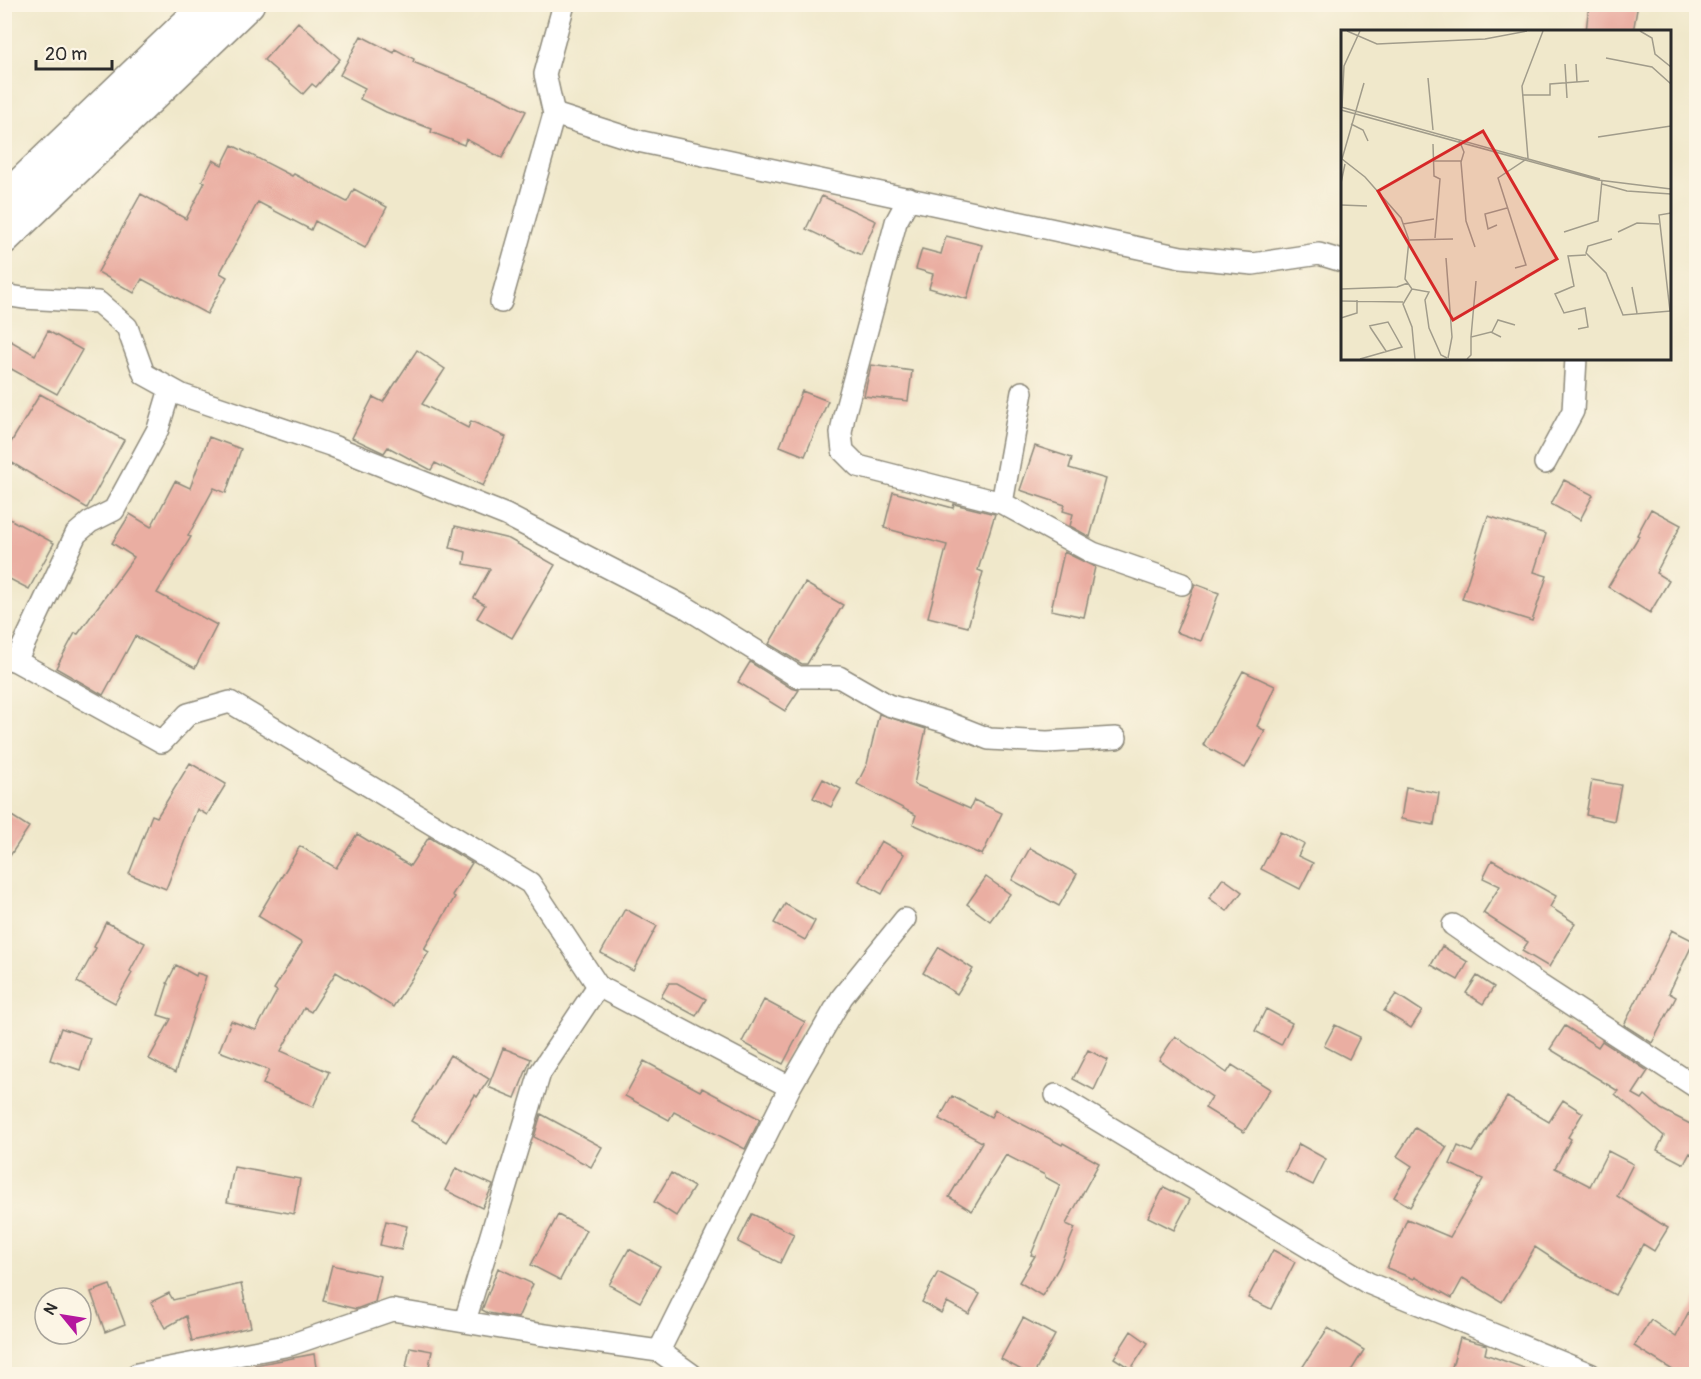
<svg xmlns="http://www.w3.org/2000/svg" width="1701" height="1379" font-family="Pangolin,sans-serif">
<rect width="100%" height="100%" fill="#fcf5e5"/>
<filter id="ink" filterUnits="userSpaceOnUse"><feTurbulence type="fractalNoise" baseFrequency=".0167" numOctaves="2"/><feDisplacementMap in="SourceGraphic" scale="12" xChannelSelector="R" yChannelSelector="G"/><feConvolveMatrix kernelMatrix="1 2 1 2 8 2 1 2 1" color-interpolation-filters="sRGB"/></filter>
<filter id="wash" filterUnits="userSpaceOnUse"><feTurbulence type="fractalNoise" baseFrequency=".008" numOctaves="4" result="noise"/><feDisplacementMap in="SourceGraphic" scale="24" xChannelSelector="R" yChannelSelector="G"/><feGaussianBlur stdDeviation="1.35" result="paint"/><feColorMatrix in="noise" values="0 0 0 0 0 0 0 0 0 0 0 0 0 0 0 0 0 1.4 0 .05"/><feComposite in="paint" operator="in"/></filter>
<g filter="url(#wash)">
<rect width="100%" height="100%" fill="#f0e8cb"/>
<g id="blocks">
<path fill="#eaaea2" d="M1589 4H1638L1633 32H1586Z
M298 22 340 59 316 87 312 84 303 94 264 60Z
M361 36 394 53 395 49 414 59 413 62 499 97 526 111 502 158 466 139 464 145 431 132 432 129 386 112 360 99 365 88 340 75Z
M232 145 292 176 294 174 347 202 354 189 387 207 365 248 315 221 311 230 258 202 220 273 227 277 207 314 142 279 134 293 98 272 141 194 186 219 205 182 202 181 213 160 222 165Z
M822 196 876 221 861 255 806 229Z
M946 236 982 245 967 299 929 288 933 274 916 269 922 249 941 254Z
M48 331 82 350 57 394 4 365V337L35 355Z
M417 350 445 369 422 404 468 428 471 421 506 437 483 486 435 463 431 470 388 447 384 453 352 438 373 397 383 402Z
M871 365 912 371 908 401 864 396Z
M802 391 828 401 805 456 780 446Z
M40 394 124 440 87 508 4 458V454Z
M209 437 241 449 226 493 214 488 188 536 191 537 157 593 217 625 195 668 135 636 103 695 56 668 75 633 78 634 134 557 112 543 130 514 151 527 175 481 190 488Z
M1035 446 1072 458 1069 468 1106 479 1090 537 1070 526 1073 514 1063 511 1065 505 1020 490Z
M1564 480 1593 495 1580 520 1551 504Z
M893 492 953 508 954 504 995 514 978 570 983 572 968 627 928 617 947 545 884 528Z
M1651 509 1681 525 1656 573 1669 581 1650 613 1608 587 1639 536 1637 535Z
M4 516 54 543 29 589 4 576Z
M1488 516 1546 534 1534 572 1547 576 1532 621 1462 599Z
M455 526 509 539 555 565 512 638 477 618 485 605 474 598 490 569 464 564 466 552 450 548Z
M1064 552 1095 567 1084 617 1051 610Z
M805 583 843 605 807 664H802L769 644Z
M1195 584 1219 593 1201 641 1176 632Z
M750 662 791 688 799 690 785 711 738 682Z
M1243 671 1275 686 1257 726 1265 731 1245 768 1203 745Z
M879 714 926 729 914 784 970 809 974 800 1002 813 982 855 913 824 916 815 857 784 867 764Z
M190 763 226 784 207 815 197 809 166 889 129 874 152 815 157 817Z
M823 779 841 789 831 807 813 798Z
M1592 780 1621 785 1614 821 1586 815Z
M1406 787 1439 793 1434 825 1401 819Z
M4 811 29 827 4 865Z
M1280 832 1304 844 1298 856 1313 863 1300 889 1261 869Z
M357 834 410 866 429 837 472 863 452 895 455 897 424 949 429 952 393 1007 336 972 311 1012 304 1008 281 1051 329 1072 313 1107 263 1084 269 1070 219 1051 231 1021 256 1030 277 991 274 989 302 943 258 916 300 846 336 868Z
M881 841 904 854 882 894 859 881Z
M1030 848 1077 874 1059 906 1012 880Z
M1492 860 1556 896 1550 907 1575 923 1549 967 1522 951 1528 942 1483 913 1500 886 1483 878Z
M986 877 1010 894 990 921 967 904Z
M1223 878 1242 892 1227 911 1209 898Z
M785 904 815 921 805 940 774 923Z
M625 909 657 926 633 971 601 953Z
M106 922 145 943 130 971 132 973 115 1003 77 982 96 948 94 947Z
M1672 930 1694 941 1669 993 1676 997 1652 1043 1624 1025Z
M1442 946 1468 962 1458 980 1431 965Z
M939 947 973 969 957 994 923 973Z
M176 965 196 976 197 973 206 976 175 1073 149 1059 171 1019 158 1015 168 984 167 983Z
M1477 976 1494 987 1483 1004 1466 993Z
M669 983H677L706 999 696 1016 661 997Z
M1396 994 1422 1011 1411 1028 1384 1011Z
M764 1000 805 1022 783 1064 742 1042Z
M1266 1009 1292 1023 1281 1045 1255 1031Z
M1335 1025 1360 1037 1349 1059 1324 1046Z
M1565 1026 1598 1047 1602 1041 1648 1071 1633 1094 1642 1099 1645 1095 1661 1109 1696 1127V1158L1690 1153 1684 1164 1657 1150 1664 1136 1615 1094 1618 1091 1550 1049Z
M61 1028 90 1038 80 1070 50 1060Z
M1175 1036 1227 1073 1232 1065 1270 1089 1244 1132 1205 1108 1212 1097 1159 1060Z
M503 1048 531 1059 515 1098 488 1087Z
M1088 1050 1108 1060 1094 1090 1073 1079Z
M450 1055 489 1079 477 1097 475 1095 446 1142 411 1121Z
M644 1061 700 1091 702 1088 760 1119 745 1149 674 1112 669 1120 625 1096Z
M952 1096 991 1117 995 1110 1062 1145 1063 1143 1099 1163 1066 1224 1075 1228 1059 1267 1042 1296 1019 1282 1035 1256 1031 1255 1060 1185 1045 1177V1175L1006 1155 972 1211 949 1197 982 1142 939 1119Z
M1507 1097 1549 1122 1563 1100 1583 1113 1568 1137 1571 1139 1555 1168 1590 1186 1608 1151 1633 1164 1617 1196 1668 1228 1654 1251 1643 1244 1615 1295 1573 1272 1535 1247 1502 1302 1463 1278 1452 1298 1415 1277 1414 1279 1387 1268 1407 1219 1450 1237 1483 1179 1450 1164 1458 1146 1472 1152Z
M541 1114 602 1147 591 1167 534 1137Z
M1415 1128 1447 1147 1410 1207 1394 1197 1412 1166 1397 1156Z
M1299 1144 1326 1159 1313 1185 1285 1171Z
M234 1167 300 1179 294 1214 227 1202Z
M456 1168 493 1185 482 1208 445 1190Z
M671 1173 694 1187 676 1216 654 1202Z
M1164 1187 1190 1200 1174 1230 1148 1217Z
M752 1214 794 1234 780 1263 738 1242Z
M558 1215 586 1230 560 1280 531 1265Z
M386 1221 407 1226 401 1250 380 1245Z
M629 1249 660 1266 640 1302 609 1285Z
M1273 1250 1295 1262 1271 1309 1248 1298Z
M332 1265 381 1276 375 1302 356 1309 323 1301Z
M498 1268 533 1284 518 1318 488 1313 482 1310Z
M938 1272 980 1294 969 1314 947 1302 941 1313 922 1302Z
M241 1284 251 1327 192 1341 186 1316 165 1328 151 1302 169 1293 173 1300Z
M110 1285 125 1324 105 1332 91 1292Z
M1696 1297V1374H1679L1634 1346 1651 1320 1676 1337Z
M1023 1318 1055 1335 1034 1374H1029L1001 1359Z
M1328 1328 1364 1350 1349 1374H1298Z
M1131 1331 1148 1343 1131 1369 1114 1358Z
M1460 1338 1487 1345 1485 1354 1535 1372 1534 1374H1450Z
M410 1347 432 1351 428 1372 406 1368Z
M314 1354 317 1374H256L255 1365Z"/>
</g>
</g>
<g filter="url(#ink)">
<use href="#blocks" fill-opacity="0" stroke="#8e8a7b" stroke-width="1.5"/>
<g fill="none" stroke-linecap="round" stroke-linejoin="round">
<g stroke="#8e8a7b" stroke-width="24">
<path id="street" d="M564 4 545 74 554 114 638 141 1181 257 1253 264 1319 254 1342 261
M909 198 896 222 844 416 841 433 843 451 858 466 1002 503 1022 392
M4 295 23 298 98 302 127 327 144 374 182 395 330 445 506 515 687 608 798 677H839L888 705 946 722 989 739 1047 742 1116 738
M501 302 554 114
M1545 463 1573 411 1576 358
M1002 503 1093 553 1182 584
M4 657 16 661 162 742 188 714 230 702 530 883 598 986 790 1087
M16 661 76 534 90 522 114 510 158 429 170 389
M1453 925 1538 984 1696 1087
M1056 1095 1368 1283 1590 1374
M465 1321 540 1073 598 986
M659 1351 790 1087 842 997 905 919
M137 1374 290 1345 392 1310 538 1334 659 1351 691 1374"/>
</g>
<g stroke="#8e8a7b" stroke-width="33">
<path id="secondary" d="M4 199 207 4
M4 239 249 4"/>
</g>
<use href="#street" stroke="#fff" stroke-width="21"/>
<use href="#secondary" stroke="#fff" stroke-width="30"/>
</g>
</g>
<g transform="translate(1341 30)">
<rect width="330" height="330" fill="#f0e8cb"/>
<path fill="none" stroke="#a19c8b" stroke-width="1.5" d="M6 1 36 14 144 9 186 1M299 1 311 8 314 24 330 37M265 28 311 37 330 54M224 34 226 68M235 34 236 52M87 48 92 100M23 53 1 129 24 147 60 188 68 210 64 249 71 259 62 274 71 297 74 329M181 65H209V54L248 51M0 77 259 149M1 77 3 36 19 1M0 80 257 150 330 159M10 94 22 100 27 111M257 107 330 96M118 110 123 122 120 132 125 191 134 217M92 114 93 146 99 149 94 208M92 131H120M0 153 4 134M261 154 286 161 330 164M0 175 26 176M62 194 93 189M156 195 147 199 144 184 166 178M223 202 257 191 261 150M277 202 296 193 318 194M271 209 247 216 245 223 265 243 282 285 330 281M69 210 112 209M105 228 111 307 107 328M174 238 185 235 157 148 187 128 181 56 202 1M291 257 296 283M0 259 56 257 67 253M71 259 88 262 84 270 88 298 100 325 106 328M0 271 62 272M329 281 318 185 330 183M0 288 16 283V270M29 297 45 321M237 299 247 297 244 278 223 283 214 264 233 256 227 226 245 225M151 302 157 290 174 295M130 307 135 251M19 329 61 317 47 292 28 296M126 329 130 325V307L150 302 160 307"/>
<path fill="#d62828" fill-opacity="0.15" stroke="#d62828" stroke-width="3" d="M142 101 216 229 112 290 37 161Z"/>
<rect width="330" height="330" fill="none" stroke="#2b2b2b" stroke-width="3"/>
</g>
<rect width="1701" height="1379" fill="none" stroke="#fcf5e5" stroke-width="24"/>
<g transform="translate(63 1316) rotate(300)"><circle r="28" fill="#fcf5e5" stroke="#a8a49b" stroke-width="1.5"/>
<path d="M0-4.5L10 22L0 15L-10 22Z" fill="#b5179e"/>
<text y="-9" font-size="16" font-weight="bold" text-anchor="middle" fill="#2b2b2b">N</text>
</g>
<path d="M36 60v9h76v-9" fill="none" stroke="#2b2b2b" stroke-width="3"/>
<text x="45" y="60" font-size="18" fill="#2b2b2b" stroke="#fcf5e5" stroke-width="4.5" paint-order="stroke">20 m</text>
</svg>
